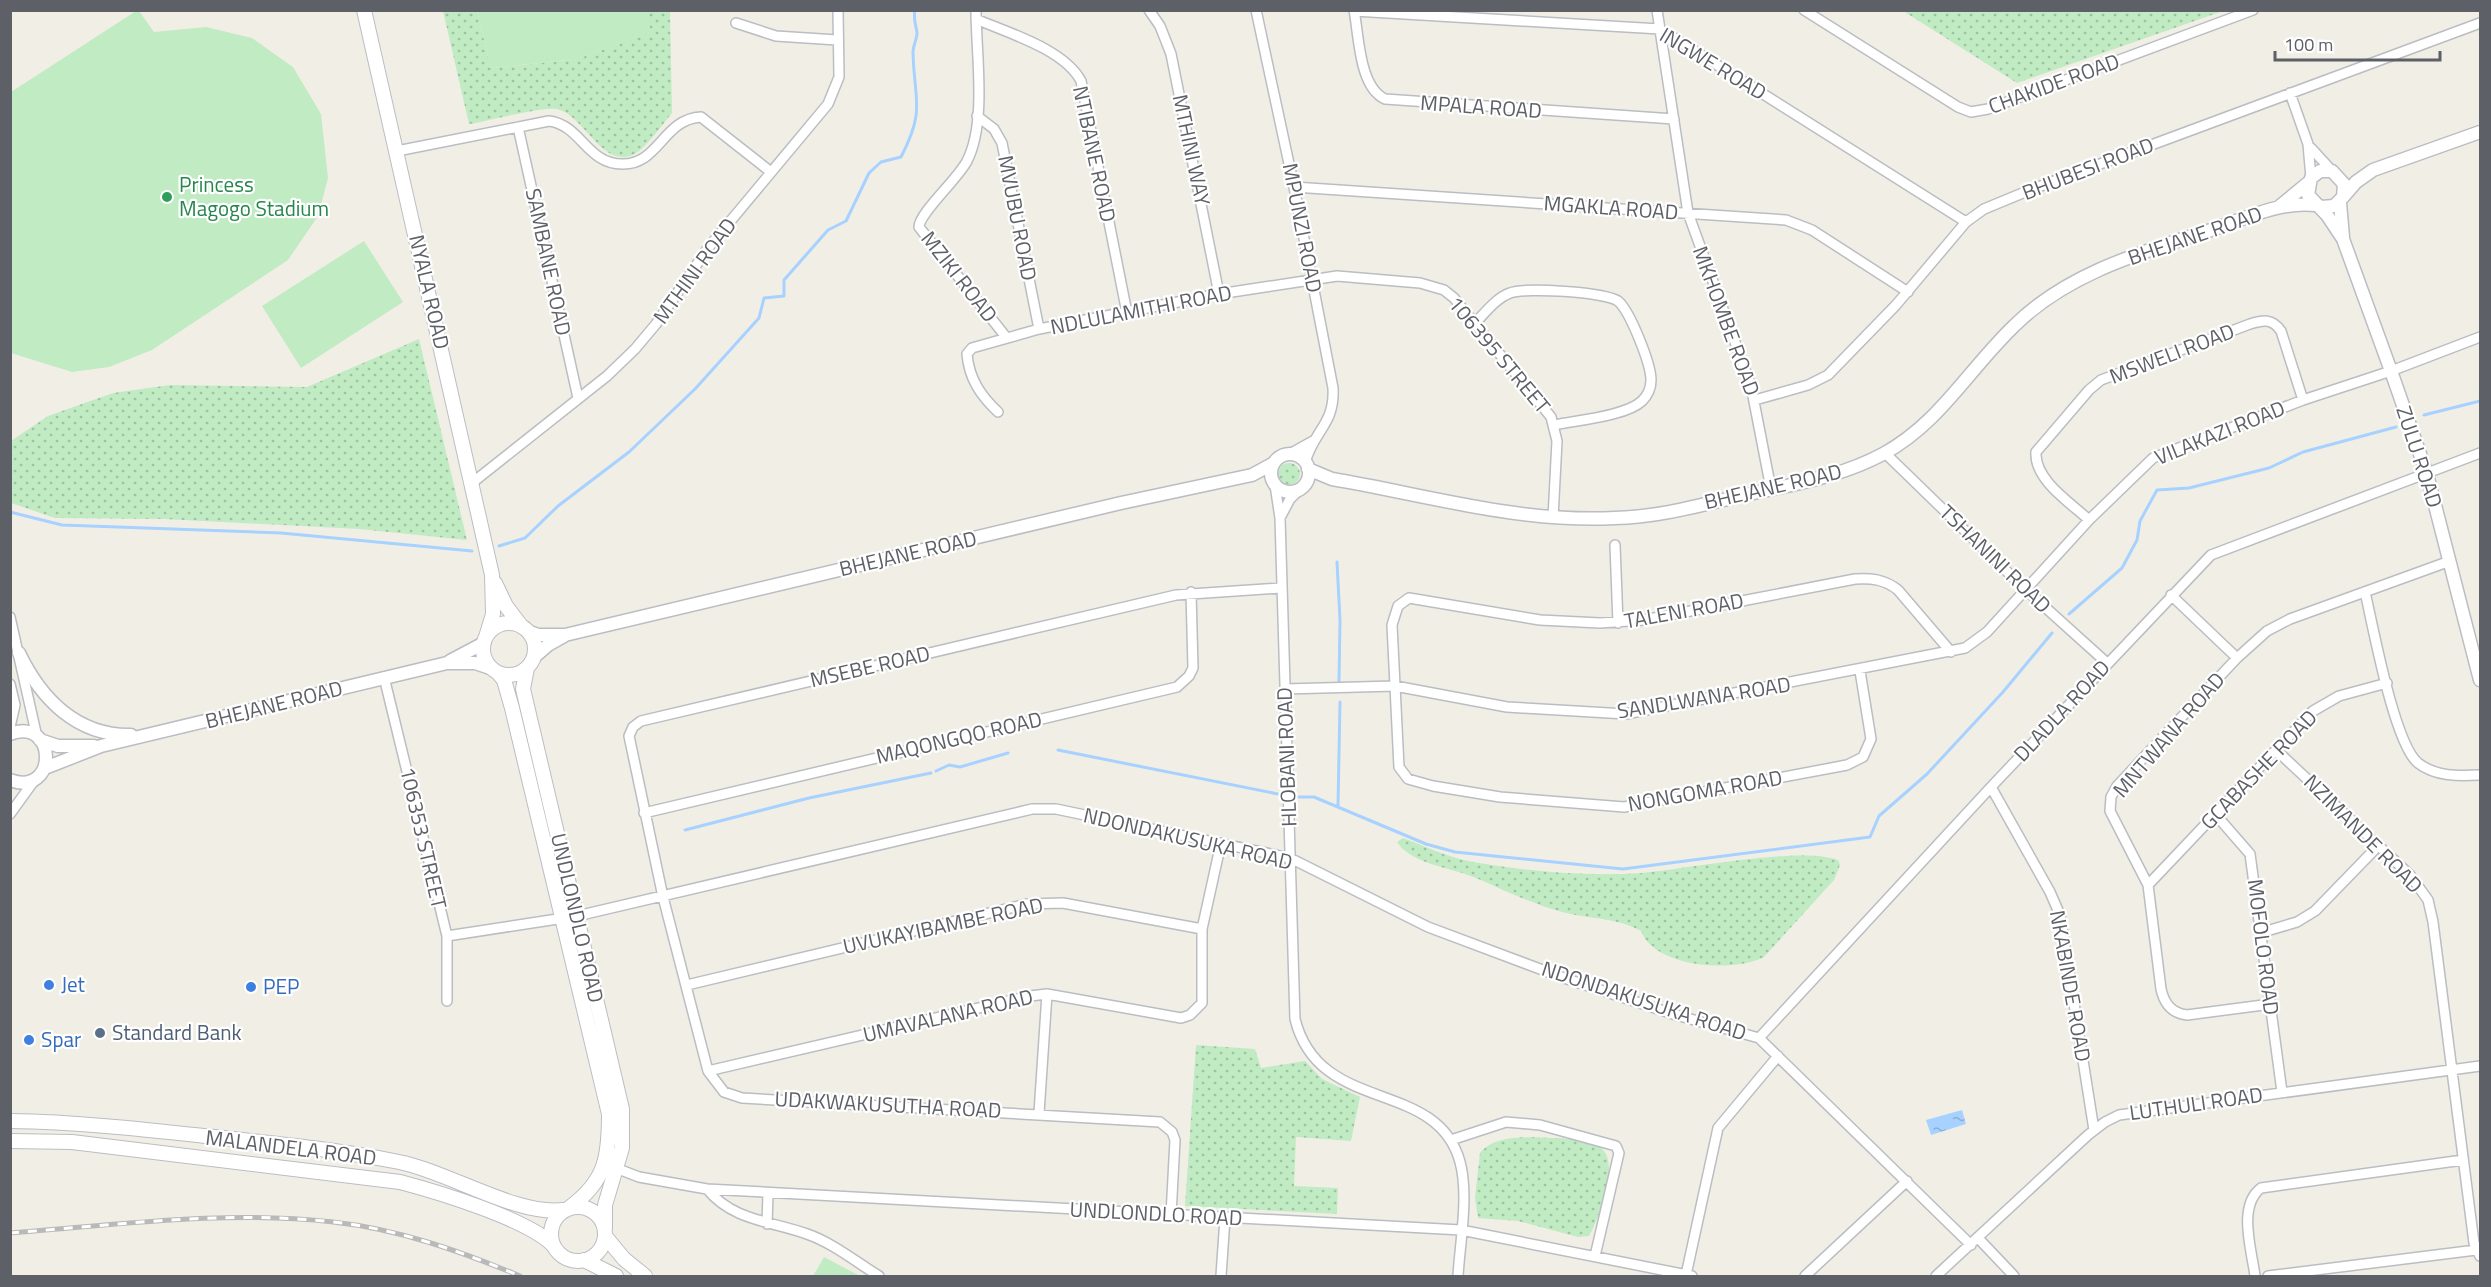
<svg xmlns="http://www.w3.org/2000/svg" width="2491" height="1287" font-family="'Titillium Web',sans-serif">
<defs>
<pattern id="grass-dots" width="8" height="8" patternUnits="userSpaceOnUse" patternTransform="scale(1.5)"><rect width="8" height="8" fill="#c0ebc3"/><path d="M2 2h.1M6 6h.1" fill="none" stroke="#9fc2a2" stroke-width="1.8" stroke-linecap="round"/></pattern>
<pattern id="water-ripples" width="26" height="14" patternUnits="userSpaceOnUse" patternTransform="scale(1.5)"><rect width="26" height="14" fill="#a7d1ff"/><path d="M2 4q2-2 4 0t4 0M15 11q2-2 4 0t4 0" fill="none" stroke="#8badd2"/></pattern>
</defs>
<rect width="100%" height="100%" fill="#f1efe5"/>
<path fill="url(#grass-dots)" d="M443 11H477L491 68 577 59 650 32 646 11H670L672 113C662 125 651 141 639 151 605 177 583 112 556 109 540 107 488 121 469 124Z
M1903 11H2223L2017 83Z
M419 339 467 540 359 529 164 519 55 518 11 503V441L48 416 113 393 170 385 307 387Z
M1278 474a11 11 0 1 1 22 0a11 11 0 1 1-22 0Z
M1403 838C1424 846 1446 856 1468 861 1524 871 1585 877 1642 873 1687 869 1801 846 1838 860L1840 865 1834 880 1764 957C1733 973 1655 968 1641 931 1618 918 1592 919 1566 913 1533 905 1503 889 1471 876 1448 867 1412 864 1397 842Z
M1196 1045 1255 1049 1261 1068 1305 1061 1322 1079 1360 1097 1351 1141 1296 1137 1294 1186 1338 1188 1337 1214 1185 1206Z
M1560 1138C1573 1140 1595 1140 1604 1151 1618 1168 1599 1219 1589 1236L1578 1237 1518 1221 1478 1218 1475 1198 1480 1153C1497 1132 1536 1138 1560 1138Z"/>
<path fill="#c0ebc3" d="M136 11H139L154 32 206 27 252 38 293 67 321 114 328 178 318 216 288 260 152 350 109 367 72 372 11 353V92Z
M477 11H646L651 32 577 59 491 68Z
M364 241 403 302 301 368 262 306Z
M824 1257 860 1276H813Z"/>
<path fill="url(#water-ripples)" d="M1962 1110 1966 1124 1931 1135 1926 1120Z"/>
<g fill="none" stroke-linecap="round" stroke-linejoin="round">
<path stroke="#a7d1ff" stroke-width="3" d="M2424 415 2480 401
M10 512 62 525 281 533 472 551
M499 546 525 538 558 506 629 452 695 389 759 318 764 298 784 296V280L828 230 846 221 869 173 881 162 901 157C926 109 914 101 913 52 913 46 917 39 917 33 916 24 913 20 915 10
M1337 562 1340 620 1339 681
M2069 614 2122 568 2137 540 2140 521 2157 490 2189 488 2269 468 2303 452 2396 427
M1058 750 1278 794
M936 771 949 765 960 767 1008 753
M1297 797H1314L1426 844 1455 852 1623 869 1870 837 1879 816 1927 774 2003 692 2052 633
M1338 806 1340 702
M685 830 809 798 931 773"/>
<g stroke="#babdc2" stroke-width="12">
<path id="minor" d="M976 10C976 54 987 122 967 161 958 179 919 213 919 227L1006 337
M1149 10 1160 26 1171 54 1219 294
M1256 10 1294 187 1333 388C1335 425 1313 431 1305 463
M1354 10C1359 36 1359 87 1385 99L1674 119
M1657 10 1688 213 1751 386 1771 489
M1804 10 1958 107 1971 112 1988 109 2253 10
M1354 11 1660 29 1966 222
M976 19C1008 33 1064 49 1081 81L1127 313
M736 23 776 36 837 40
M2290 93 2308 144 2311 178
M977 116 994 129 1002 143 1039 329
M518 127 578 398
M2311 148 2332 171
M397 151 549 121C581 125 587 164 622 164 659 165 663 119 701 117L771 172
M1294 187 1786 220 1812 230 1908 292
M1475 323C1485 313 1496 298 1510 293 1525 287 1605 292 1618 301 1630 311 1651 364 1651 380 1651 387 1648 395 1642 401 1626 416 1578 420 1555 425
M1755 400 1808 385 1828 375 1896 305 1966 222 1984 209 2030 190 2480 23
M998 412C981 396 969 379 967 354L972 348 1039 329 1219 294 1337 276 1420 283 1444 290 1454 298 1551 417 1557 441 1553 518
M1885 453 2025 589 2107 663
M1288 455 1313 441
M472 483 607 376 635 349 656 324 708 248 828 104 839 77 838 10
M1275 485 1280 518 1295 1019C1319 1116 1437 1077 1460 1162 1469 1195 1460 1242 1458 1276
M1281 516 1290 499 1299 490
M2089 520C2071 503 2034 480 2036 452L2089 390 2101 380 2250 324C2263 320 2272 318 2281 331L2303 400
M1615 545 1618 623
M2365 592C2373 626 2394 743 2418 763 2436 777 2459 776 2480 775
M2171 595 2237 658
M10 617 37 737
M1860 671 1871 739 1863 757 1847 765 1624 807 1500 797 1433 786 1408 779 1399 767 1392 625 1398 606 1409 598 1540 620 1600 623 1644 620 1855 579C1871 578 1884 579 1898 590L1951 652
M384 677 447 936V1001
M10 684 15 705 10 727
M1285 689 1395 686 1507 707 1626 714 1965 648 1987 632 2089 520 2153 458 2303 400 2391 371 2480 337
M2276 750 2410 875 2428 900 2433 922 2474 1243 2480 1256
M1991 787 2050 892 2060 915 2094 1130
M644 813 1177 687 1189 676 1193 668 1191 592
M10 814 36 778
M2216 815 2250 854 2282 1092
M2148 885 2313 711 2339 696 2387 683
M2260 933 2297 922 2315 911 2379 845
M447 936 577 916 1032 809H1056L1290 858 1428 927 1564 978 1676 1015 1759 1038 1971 1245
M687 985 1027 904 1063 903 1202 929
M2271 1004 2187 1015C2171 1013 2164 1003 2161 989L2148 885 2110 811 2111 797 2117 786 2237 658 2267 631 2290 619 2450 561
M1759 1038 1991 787 2211 555 2480 453
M708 1071 1030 996 1047 994 1181 1018 1190 1015 1202 1003V929L1221 843
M1039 1113 1047 994
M1451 1140 1506 1122 1540 1125 1616 1146 1619 1153 1595 1256
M613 1167 639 1177 707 1189 1461 1230 1692 1276
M707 1189C733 1221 771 1221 807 1234 833 1243 856 1262 879 1276
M1171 1215 1175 1140 1172 1132 1160 1122 742 1098 724 1092 708 1071 663 897 629 736 633 727 641 721 1176 595 1280 588
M767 1224 768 1193
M1978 1238 2014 1276
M1686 1275 1718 1128 1778 1056
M1221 1276 1225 1218
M1805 1276 1907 1181
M1936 1276 2088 1135 2105 1122 2119 1115 2480 1066
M2255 1276C2252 1251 2237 1206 2261 1188L2463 1160
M2268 1276 2476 1250"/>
</g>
<g stroke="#babdc2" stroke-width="15">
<path id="tertiary" d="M2343 197 2356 182 2373 170 2480 132
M2340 203 2343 237
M2280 206 2308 183
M2321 207 2334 206 2343 197 2344 184 2332 171H2320L2311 178 2308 195 2327 215 2343 239 2391 371 2427 474 2480 680
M1271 473a19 19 0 1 1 38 0a19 19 0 1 1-38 0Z
M1308 469 1332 479C1427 495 1518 523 1615 518 1662 517 1708 503 1754 493 1799 483 1842 476 1883 454 1939 424 1969 369 2014 326 2068 272 2146 251 2217 228 2248 217 2282 201 2316 205
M527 631 538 635H565L1121 503 1252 475 1274 463
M19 653C41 699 77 736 131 735
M533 658 548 645 564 636
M450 661 484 643
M10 734C58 716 58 798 10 780
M40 740 58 746H94
M45 768 101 746 447 663H475L493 669"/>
</g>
<g stroke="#bbbdc4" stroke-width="16">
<path id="secondary" d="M364 10 492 575 493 614 486 637
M495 583 506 606 522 627
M483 649a26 26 0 1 1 52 0a26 26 0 1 1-52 0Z
M527 668 523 689 622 1109V1148L605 1205V1229
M498 673 504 680 512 708 609 1114C609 1157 606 1181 569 1208
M10 1121C76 1122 140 1129 205 1136 270 1143 335 1149 399 1162 449 1172 517 1216 563 1210
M10 1141 72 1142 400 1182C438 1192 527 1219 553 1245
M551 1234a27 27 0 1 1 54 0a27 27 0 1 1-54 0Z
M605 1236 624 1259 645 1276
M584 1260 616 1276"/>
</g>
<use href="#minor" stroke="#fff" stroke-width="9"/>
<use href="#tertiary" stroke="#fff" stroke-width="12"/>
<use href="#secondary" stroke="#fff" stroke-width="14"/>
<g stroke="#b9b9ba" stroke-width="5">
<path id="rail" d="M10 1233C117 1225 227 1210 333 1222 398 1229 460 1251 520 1276"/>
</g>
<use href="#rail" stroke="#fff" stroke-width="3" stroke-dasharray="9" stroke-linecap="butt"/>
</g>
<circle fill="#2e9e5b" stroke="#fff" stroke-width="2" cx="167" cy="197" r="6"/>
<g fill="#3f7fe0" stroke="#fff" stroke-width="2">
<circle cx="49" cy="985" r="6"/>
<circle cx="251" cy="987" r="6"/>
<circle cx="29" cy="1040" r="6"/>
</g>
<circle fill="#5c6f8a" stroke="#fff" stroke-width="2" cx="100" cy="1033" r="6"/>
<g text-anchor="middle" stroke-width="4.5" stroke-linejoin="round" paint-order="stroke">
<g font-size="21" fill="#5d6067" stroke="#fff">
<text transform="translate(1713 64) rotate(31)" y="7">INGWE ROAD</text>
<text transform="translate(2054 84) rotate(-20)" y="7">CHAKIDE ROAD</text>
<text transform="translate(1481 107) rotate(4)" y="7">MPALA ROAD</text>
<text transform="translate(1191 150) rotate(78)" y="7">MTHINI WAY</text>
<text transform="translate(1094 154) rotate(78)" y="7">NTIBANE ROAD</text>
<text transform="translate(2088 169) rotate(-21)" y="7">BHUBESI ROAD</text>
<text transform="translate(1611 208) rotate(4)" y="7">MGAKLA ROAD</text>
<text transform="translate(1017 218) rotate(79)" y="7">MVUBU ROAD</text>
<text transform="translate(1302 228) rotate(79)" y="7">MPUNZI ROAD</text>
<text transform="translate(2195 236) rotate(-19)" y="7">BHEJANE ROAD</text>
<text transform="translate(548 262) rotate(78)" y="7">SAMBANE ROAD</text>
<text transform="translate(695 271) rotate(-54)" y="7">MTHINI ROAD</text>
<text transform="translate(959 277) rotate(52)" y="7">MZIKI ROAD</text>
<text transform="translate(429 292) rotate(77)" y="7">NYALA ROAD</text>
<text transform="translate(1141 310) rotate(-11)" y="7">NDLULAMITHI ROAD</text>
<text transform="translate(1726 321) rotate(70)" y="7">MKHOMBE ROAD</text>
<text transform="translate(2172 354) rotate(-21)" y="7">MSWELI ROAD</text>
<text transform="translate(1499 355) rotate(50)" y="7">106395 STREET</text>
<text transform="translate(2220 433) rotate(-22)" y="7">VILAKAZI ROAD</text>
<text transform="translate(2419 457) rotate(72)" y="7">ZULU ROAD</text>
<text transform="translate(1773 487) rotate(-13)" y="7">BHEJANE ROAD</text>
<text transform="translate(908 554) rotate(-13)" y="7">BHEJANE ROAD</text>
<text transform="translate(1995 559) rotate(44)" y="7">TSHANINI ROAD</text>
<text transform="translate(1684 611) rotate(-10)" y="7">TALENI ROAD</text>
<text transform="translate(870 667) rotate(-13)" y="7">MSEBE ROAD</text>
<text transform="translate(1704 698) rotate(-9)" y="7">SANDLWANA ROAD</text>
<text transform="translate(274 705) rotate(-14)" y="7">BHEJANE ROAD</text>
<text transform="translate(2062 711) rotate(-47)" y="7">DLADLA ROAD</text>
<text transform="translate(2169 735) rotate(-49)" y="7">MNTWANA ROAD</text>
<text transform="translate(959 738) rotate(-13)" y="7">MAQONGQO ROAD</text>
<text transform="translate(1287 757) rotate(-92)" y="7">HLOBANI ROAD</text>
<text transform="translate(2259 770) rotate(-46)" y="7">GCABASHE ROAD</text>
<text transform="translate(1705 791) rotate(-10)" y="7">NONGOMA ROAD</text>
<text transform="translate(2363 834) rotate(45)" y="7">NZIMANDE ROAD</text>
<text transform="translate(423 838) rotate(77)" y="7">106353 STREET</text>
<text transform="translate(1188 839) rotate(13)" y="7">NDONDAKUSUKA ROAD</text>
<text transform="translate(577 918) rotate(77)" y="7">UNDLONDLO ROAD</text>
<text transform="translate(943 926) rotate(-12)" y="7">UVUKAYIBAMBE ROAD</text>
<text transform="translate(2263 947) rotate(83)" y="7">MOFOLO ROAD</text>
<text transform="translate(2070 986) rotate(80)" y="7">NKABINDE ROAD</text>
<text transform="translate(1644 1001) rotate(18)" y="7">NDONDAKUSUKA ROAD</text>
<text transform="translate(948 1016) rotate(-13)" y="7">UMAVALANA ROAD</text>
<text transform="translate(2196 1104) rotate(-8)" y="7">LUTHULI ROAD</text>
<text transform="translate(888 1105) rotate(3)" y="7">UDAKWAKUSUTHA ROAD</text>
<text transform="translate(291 1148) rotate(7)" y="7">MALANDELA ROAD</text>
<text transform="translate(1156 1214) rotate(3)" y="7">UNDLONDLO ROAD</text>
</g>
<g font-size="21" fill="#27864d" stroke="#fff" text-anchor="start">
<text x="179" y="192">Princess<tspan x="179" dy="24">Magogo Stadium</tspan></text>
</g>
<g font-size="21" fill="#366cbe" stroke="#fff" text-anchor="start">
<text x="61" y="992">Jet</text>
<text x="263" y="994">PEP</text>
<text x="41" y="1047">Spar</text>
</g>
<g font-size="21" fill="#4e5e75" stroke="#fff" text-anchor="start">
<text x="112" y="1040">Standard Bank</text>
</g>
</g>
<rect width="2491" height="1287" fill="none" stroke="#5d6067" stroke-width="24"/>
<path d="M2275 51v9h165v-9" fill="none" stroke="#5d6067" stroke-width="3"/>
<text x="2284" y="51" font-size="18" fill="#5d6067" stroke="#ffffff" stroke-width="4.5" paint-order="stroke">100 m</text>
</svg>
